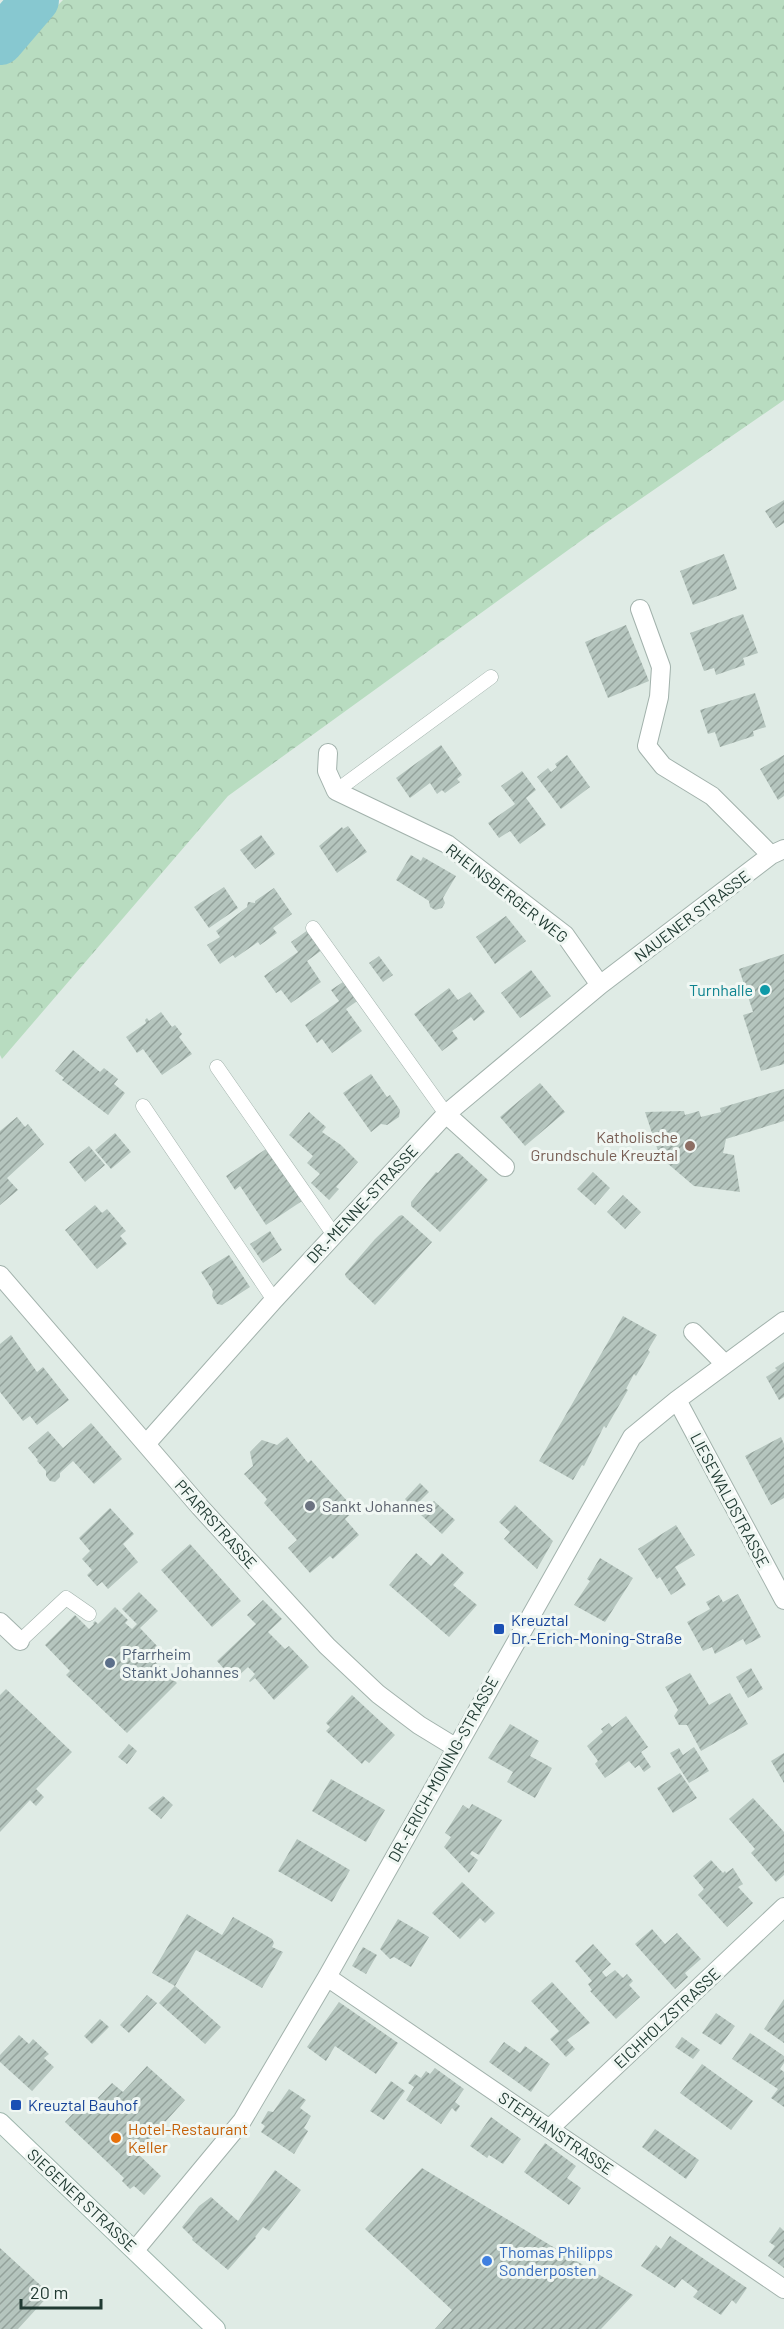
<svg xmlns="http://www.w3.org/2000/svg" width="784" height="2329" font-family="Barlow,sans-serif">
<defs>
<pattern id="forest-crowns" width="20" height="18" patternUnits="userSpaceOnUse" patternTransform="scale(1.5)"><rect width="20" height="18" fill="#b8dcc0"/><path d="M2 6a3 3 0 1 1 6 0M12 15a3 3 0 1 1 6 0" fill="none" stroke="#9ebea5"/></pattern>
<pattern id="building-hatch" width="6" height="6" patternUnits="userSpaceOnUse" patternTransform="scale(1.5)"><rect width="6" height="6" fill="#b5c5be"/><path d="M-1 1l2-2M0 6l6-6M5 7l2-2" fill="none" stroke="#93a19b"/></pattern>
</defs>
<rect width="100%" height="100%" fill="#dfebe5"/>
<path fill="url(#forest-crowns)" d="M63 0H784V400L600 527 228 796 2 1059 0 1055V65Z"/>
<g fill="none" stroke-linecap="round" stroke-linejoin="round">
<path stroke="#87c8d0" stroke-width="48" d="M0 41 35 0"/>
</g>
<path fill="url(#building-hatch)" d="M784 500V523L776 528 765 511Z
M724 554 737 589 693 605 680 571Z
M743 614 758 653 743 658 745 665 716 675 714 668 704 671 690 633Z
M626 625 649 681 608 698 585 642Z
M755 693 766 727 753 731 754 736 720 747 715 732 708 734 700 710Z
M441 745 462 775 457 779 460 782 445 793 442 790 437 794 430 783 410 798 396 778Z
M567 755 590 787 561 809 537 777 548 768 551 772 557 767 555 764Z
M784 755V796L778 800 760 769Z
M522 771 536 790 526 798 546 825 520 844 510 831 499 838 488 823 515 804 501 786Z
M348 826 367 852 337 873 319 846 342 827 343 829Z
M261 835 275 854 255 869 240 850Z
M411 855 421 861 423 857 456 876 443 898 445 903 442 908 435 910 430 907 429 901 396 880Z
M224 887 238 908 209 928 194 907Z
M274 888 292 914 273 928 277 933 260 945 258 942 235 958 233 955 220 964 207 945 220 937 216 931 247 907 248 902 255 903V901Z
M506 916 526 941 495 964 476 937Z
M308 930 322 950 307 961 321 982 291 1003 281 990 276 993 264 976 298 952 291 942Z
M784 954V1064L761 1071 743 1015 753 1012 739 969Z
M379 956 393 975 383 982 369 963Z
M531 970 551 996 520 1018 501 993Z
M346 980 360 999 346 1009 362 1031 332 1053 322 1039 317 1043 305 1025 339 1001 331 990Z
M449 988 458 1000 470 992 485 1012 474 1021 471 1017 452 1031 458 1039 442 1051 414 1014Z
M161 1012 172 1027 175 1025 182 1034 179 1037 192 1054 162 1075 143 1049 137 1053 126 1037 146 1023 145 1020 147 1018 149 1021Z
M73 1050 100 1072 104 1068 118 1079 114 1084 125 1093 108 1115 62 1080 64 1078 55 1071Z
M371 1074 387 1097 390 1095 400 1110 399 1117 387 1125 381 1124 371 1132 343 1093Z
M540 1083 565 1112 525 1146 500 1117Z
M784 1089V1121L726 1139 723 1153 734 1155 740 1192 694 1186 660 1157 645 1112 684 1111 685 1115 699 1111 701 1117 721 1112 720 1108Z
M309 1112 326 1127 322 1132 341 1145 358 1162 336 1187 339 1189 329 1200 311 1183 320 1174 307 1163 313 1156 289 1135Z
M17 1117 25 1127 28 1124 44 1144 7 1178 18 1190 0 1205V1131Z
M115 1133 131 1152 111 1169 95 1150Z
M89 1146 105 1165 85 1182 69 1162Z
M266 1149 302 1201 266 1225 240 1186 235 1190 226 1176Z
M459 1153 488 1180 440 1232 411 1206V1202L436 1172 438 1173 455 1154Z
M593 1172 610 1188 595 1205 577 1189Z
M623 1195 641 1212 625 1229 607 1212Z
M95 1205 102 1213 107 1209 126 1231 120 1236 127 1244 97 1269 65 1230Z
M402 1215 432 1242 375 1305 346 1277 345 1274 375 1239 399 1216Z
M270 1231 282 1250 263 1263 250 1244Z
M229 1255 250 1287 222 1305 217 1304 212 1296 213 1291 201 1272Z
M623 1316 657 1335 648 1350 650 1352 636 1376 634 1374 626 1389 628 1390 606 1428 604 1426 584 1466 582 1465 573 1480 539 1461Z
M11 1335 37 1372 43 1367 69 1400 37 1425 30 1416 23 1421 0 1392V1344Z
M784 1362V1397L779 1400 766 1377 777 1370 775 1368Z
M91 1423 122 1459 94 1484 73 1461 60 1473V1477L55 1482 50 1481 46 1476V1471L37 1461 38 1460 28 1448 48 1431 63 1448Z
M287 1437 308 1463 311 1460 355 1510 345 1519 359 1535 333 1559 330 1556 310 1573 288 1548 297 1540 264 1503 267 1499 244 1474 253 1466 250 1452 262 1440 277 1445Z
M781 1437 784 1444V1498L771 1505 745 1456Z
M420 1483 429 1492 413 1508 405 1499Z
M434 1501 455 1520 442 1534 421 1515Z
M515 1505 553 1541 537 1569 504 1539 510 1532 499 1522Z
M110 1508 134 1534 123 1544 138 1562 108 1589 102 1582 97 1586 87 1575 92 1570 82 1559 90 1551 79 1538Z
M676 1525 695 1555 675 1567 686 1585 671 1595 660 1577 657 1579 638 1549Z
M190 1544 241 1601 212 1627 161 1570Z
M416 1553 431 1566 442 1553 464 1573 453 1585 477 1605 449 1637 389 1585Z
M600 1558 633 1578 605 1622 574 1605 590 1581 587 1579Z
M139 1592 158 1611 140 1628 158 1647 149 1656 177 1683 127 1733 66 1675 70 1671 45 1645 75 1615 89 1629 94 1624 93 1623 95 1621 98 1624 115 1607 128 1620 125 1623 132 1629 137 1624 122 1609Z
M738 1594 761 1637 746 1645 743 1639 715 1654 712 1647 703 1651 687 1622 710 1609 706 1602 719 1595 723 1602Z
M263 1600 282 1619 268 1632 285 1649 289 1646 309 1667 274 1700 255 1678 250 1682 249 1681 255 1674 248 1667 234 1680 217 1661 256 1624 247 1615Z
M751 1668 763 1689 748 1698 736 1677Z
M690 1673 709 1705 730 1693 748 1724 701 1751 687 1725H679L674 1716 678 1710 665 1687Z
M6 1689 72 1752 36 1789 44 1797 36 1806 30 1800 0 1832V1695Z
M352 1695 395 1735 369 1763 365 1760 362 1764 326 1731 330 1727 326 1723Z
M626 1716 648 1747 641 1752 651 1767 644 1772 639 1765 635 1768 629 1761 605 1778 595 1764 598 1761 587 1746 603 1732 601 1729 609 1723 612 1727Z
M510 1724 539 1741 530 1756 552 1768 535 1798 507 1782 513 1772 488 1758Z
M129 1744 137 1751 127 1764 118 1757Z
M694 1747 709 1771 689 1783 670 1753 679 1748 683 1755Z
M784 1753V1783L771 1761Z
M680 1773 697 1798 673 1813 657 1788Z
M331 1779 385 1810 366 1842 312 1811Z
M163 1796 173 1805 161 1819 148 1808Z
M753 1798 784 1832V1875L776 1882 751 1853 755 1849 729 1819Z
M472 1804 502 1820 479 1855 472 1851 470 1854 478 1860 469 1873 444 1847 451 1837 445 1833 463 1805 469 1809Z
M297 1839 350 1870 332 1902 278 1871Z
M711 1860 723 1873 725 1871 726 1873 733 1868 743 1884 738 1887 753 1903 727 1927 698 1895 704 1889 693 1876Z
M462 1882 495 1913 485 1923 480 1918 460 1939 432 1913Z
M187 1914 222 1935 233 1917 272 1939 274 1943 272 1947 283 1952 262 1988 196 1950 175 1986 152 1973Z
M398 1919 429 1937 411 1967 394 1957 390 1959 380 1949Z
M652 1929 665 1944 677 1933 701 1959 685 1973 688 1977 675 1989 635 1944Z
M593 1944 611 1964 602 1972 606 1977 615 1970 623 1978 627 1974 633 1981 629 1985 640 1997 616 2019 590 1991 592 1990 588 1984 592 1981 575 1961Z
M363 1947 377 1955 366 1974 352 1966Z
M552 1982 590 2023 567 2040 575 2049 566 2057 550 2039 559 2031 531 2001Z
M175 1986 221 2027 205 2044 159 2003Z
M147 1995 157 2003 129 2033 120 2025Z
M784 1999V2043L764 2029Z
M339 2002 398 2043 376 2074 335 2046 326 2061 307 2047Z
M716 2013 735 2026 721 2045 702 2033Z
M100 2019 109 2027 92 2044 84 2036Z
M750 2033 784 2056V2063L780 2069 784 2072V2107L771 2098 778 2089 732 2059Z
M19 2035 29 2044 33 2039 49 2054 44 2058 54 2067 32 2091 0 2062V2055Z
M682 2037 700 2050 693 2059 675 2047Z
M504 2042 520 2053 525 2046 550 2064 531 2092 489 2062Z
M702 2064 753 2101 731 2130 680 2093Z
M147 2066 185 2100 137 2153 161 2176 144 2195 134 2186 130 2189 122 2181 124 2178 65 2122 87 2099 92 2104 112 2083 123 2092Z
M435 2068 464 2089 455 2102 460 2106 456 2112 452 2108 441 2124 406 2100 414 2087 408 2083 415 2074 421 2078 426 2071 430 2074Z
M391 2081 405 2091 384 2120 370 2111Z
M289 2089 306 2100 300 2108 311 2116 304 2128 308 2131 294 2154 261 2132 265 2126 261 2123 268 2111 273 2112Z
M491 2117 521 2139 503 2164 489 2155 487 2158 470 2146Z
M655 2129 699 2160 686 2179 642 2147Z
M545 2143 576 2166 567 2178 581 2188 569 2205 524 2172Z
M422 2168 633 2295 601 2329H435L452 2310 365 2229Z
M275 2170 301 2190 269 2231 263 2227 255 2237 256 2238 228 2270 192 2240 193 2238 182 2227 199 2206 211 2197 238 2221Z
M780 2227 784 2231V2268L768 2256 775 2246 769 2242Z
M670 2236 747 2288 736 2304 732 2300 721 2315 693 2297 698 2291 682 2279 675 2288 641 2266 656 2245 661 2249Z
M0 2248 50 2294 18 2329H0Z"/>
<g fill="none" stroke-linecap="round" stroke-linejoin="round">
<g stroke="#a2b2ac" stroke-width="15">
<path id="service" d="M336 791 491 677
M313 928 446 1114
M217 1067 334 1235
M143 1106 274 1300
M20 1641 66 1598 89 1614"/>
</g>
<g stroke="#a2b2ac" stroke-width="20">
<path id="minor" d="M640 609 661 667 659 697 647 746 663 766 712 796 771 855
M328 753 327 771 336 791 447 844 565 935 600 985
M446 1114 505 1167
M0 1275 200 1507 327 1646 378 1694 419 1725 455 1747
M693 1332 725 1364
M677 1400 784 1600
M146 1444 274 1300 446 1114 600 985 771 855 784 849
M0 1622 20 1641
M327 1977 784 2289
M549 2129 784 1907
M135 2250 242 2121 327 1977 632 1437 677 1400 784 1321"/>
</g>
<g stroke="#9eb6ad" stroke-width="20">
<path id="secondary" d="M0 2122 216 2329"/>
</g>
<use href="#service" stroke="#fff" stroke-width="14"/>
<use href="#minor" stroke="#fff" stroke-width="18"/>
<use href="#secondary" stroke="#fff" stroke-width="18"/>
</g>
<circle fill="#0f9aa8" stroke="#f0f7f3" stroke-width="2" cx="765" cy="990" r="6"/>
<circle fill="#8d6e63" stroke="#f0f7f3" stroke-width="2" cx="690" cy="1146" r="6"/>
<circle fill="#6b7280" stroke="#f0f7f3" stroke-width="2" cx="310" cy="1506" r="6"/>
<g fill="#1a4fb4" stroke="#f0f7f3" stroke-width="2">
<rect x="493" y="1623" width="12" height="12" rx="3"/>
<rect x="10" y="2099" width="12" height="12" rx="3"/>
</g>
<circle fill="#5c6f8a" stroke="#f0f7f3" stroke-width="2" cx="110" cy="1663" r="6"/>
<circle fill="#e8710a" stroke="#f0f7f3" stroke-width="2" cx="116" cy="2138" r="6"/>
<circle fill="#3f7fe0" stroke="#f0f7f3" stroke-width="2" cx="487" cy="2261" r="6"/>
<g text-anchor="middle" stroke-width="6" stroke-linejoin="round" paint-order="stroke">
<g font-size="16" fill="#203a32" stroke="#f0f7f3">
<text transform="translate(507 893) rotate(38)" y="6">RHEINSBERGER WEG</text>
<text transform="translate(692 916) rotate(-37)" y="6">NAUENER STRASSE</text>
<text transform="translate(362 1204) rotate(-47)" y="6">DR.-MENNE-STRASSE</text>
<text transform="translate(730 1500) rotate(62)" y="6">LIESEWALDSTRASSE</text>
<text transform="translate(216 1524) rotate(48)" y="6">PFARRSTRASSE</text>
<text transform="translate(443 1769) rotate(-61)" y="6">DR.-ERICH-MONING-STRASSE</text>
<text transform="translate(667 2018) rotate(-43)" y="6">EICHHOLZSTRASSE</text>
<text transform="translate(556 2133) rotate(34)" y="6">STEPHANSTRASSE</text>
<text transform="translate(82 2200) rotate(43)" y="6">SIEGENER STRASSE</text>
</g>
<g font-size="16" fill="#0d838f" stroke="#f0f7f3" text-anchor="end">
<text x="753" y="996">Turnhalle</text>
</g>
<g font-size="16" fill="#785e54" stroke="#f0f7f3" text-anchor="end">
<text x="678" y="1143">Katholische<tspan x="678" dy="18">Grundschule Kreuztal</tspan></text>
</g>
<g font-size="16" fill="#5b616d" stroke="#f0f7f3" text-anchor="start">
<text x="322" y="1512">Sankt Johannes</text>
</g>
<g font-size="16" fill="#164399" stroke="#f0f7f3" text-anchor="start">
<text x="511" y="1626">Kreuztal<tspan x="511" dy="18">Dr.-Erich-Moning-Straße</tspan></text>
<text x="28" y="2111">Kreuztal Bauhof</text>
</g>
<g font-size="16" fill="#4e5e75" stroke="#f0f7f3" text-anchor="start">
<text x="122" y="1660">Pfarrheim<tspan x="122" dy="18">Stankt Johannes</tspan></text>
</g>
<g font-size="16" fill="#c56008" stroke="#f0f7f3" text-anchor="start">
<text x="128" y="2135">Hotel-Restaurant<tspan x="128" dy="18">Keller</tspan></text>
</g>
<g font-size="16" fill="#366cbe" stroke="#f0f7f3" text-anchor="start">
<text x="499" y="2258">Thomas Philipps<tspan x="499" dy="18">Sonderposten</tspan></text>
</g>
</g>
<path d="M21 2299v9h80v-9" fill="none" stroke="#203a32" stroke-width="3"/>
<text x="30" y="2299" font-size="18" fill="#203a32" stroke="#f0f7f3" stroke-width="4.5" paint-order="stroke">20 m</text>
</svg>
